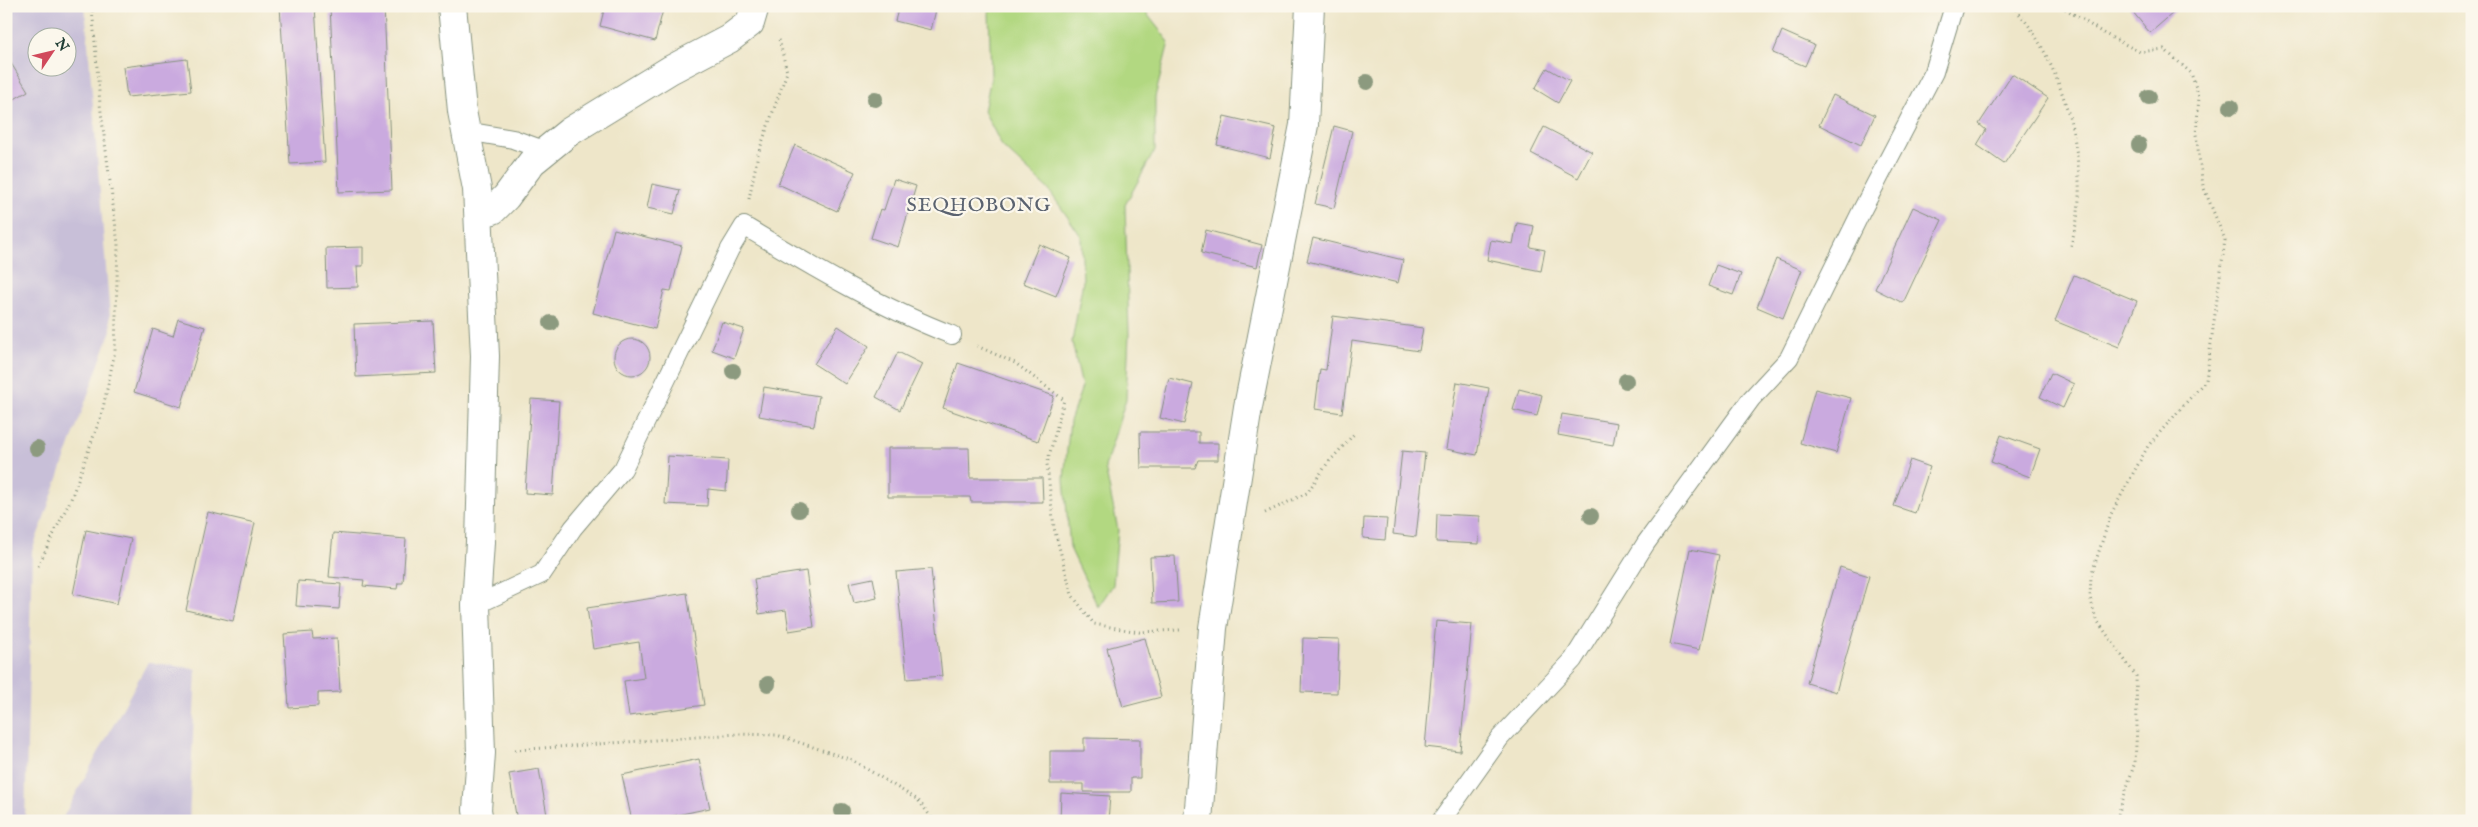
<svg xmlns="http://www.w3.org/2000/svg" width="2478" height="827" font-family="'IM FELL English',serif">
<rect width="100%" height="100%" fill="#fbf7ec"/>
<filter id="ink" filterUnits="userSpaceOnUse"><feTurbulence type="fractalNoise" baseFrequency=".02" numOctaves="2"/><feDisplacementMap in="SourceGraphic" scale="10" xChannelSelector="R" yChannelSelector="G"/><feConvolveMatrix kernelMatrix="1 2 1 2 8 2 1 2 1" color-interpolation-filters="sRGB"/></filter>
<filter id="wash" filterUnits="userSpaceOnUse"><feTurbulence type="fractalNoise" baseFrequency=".0096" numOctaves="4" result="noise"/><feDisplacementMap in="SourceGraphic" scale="20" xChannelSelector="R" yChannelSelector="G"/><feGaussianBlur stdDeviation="1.12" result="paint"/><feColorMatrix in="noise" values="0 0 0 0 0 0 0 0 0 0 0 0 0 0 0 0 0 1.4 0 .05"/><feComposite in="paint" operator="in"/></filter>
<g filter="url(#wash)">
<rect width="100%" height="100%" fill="#eee6c9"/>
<path fill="#c8bfd8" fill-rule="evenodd" d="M6 6H85L111 330 32 551 25 821H6ZM38 38H68V68H38Z
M148 662 196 669 189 821H61Z"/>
<path fill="#b2d881" stroke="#688a5a" d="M987 6H1147V14L1169 42 1155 97V150L1125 205 1129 334 1126 399 1105 467 1118 530 1113 585 1098 607 1070 548 1064 479 1070 421 1082 387 1072 342 1083 281 1081 236 1048 189 1002 146 984 111 991 77 989 11Z"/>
<g id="blocks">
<path fill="#caaadf" d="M280 6H315L325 162 290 164Z
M330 6H384L392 190 339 192Z
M605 6H664L655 41 600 26Z
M899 6H937L931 30 895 21Z
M2128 6H2181L2150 33Z
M1782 31 1814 45 1805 66 1773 53Z
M6 55 28 91 6 104Z
M187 59 191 91 127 97 123 67Z
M1547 68 1570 81 1558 103 1535 89Z
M2012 74 2048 98 2004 164 1977 145 1986 130 1979 124Z
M1833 95 1875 115 1861 145 1819 125Z
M1224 116 1276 128 1270 158 1217 145Z
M1334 126 1352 131 1334 208 1315 204Z
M1544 127 1592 152 1578 178 1531 153Z
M795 145 855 172 837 211 778 184Z
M894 179 916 186 898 247 871 238 880 209 884 210Z
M652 184 680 190 674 214 647 208Z
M1913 207 1942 220 1903 303 1875 289Z
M1517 223 1534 226 1530 247 1545 250 1541 271 1487 260 1491 240 1513 244Z
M614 229 682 246 671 291 664 290 655 329 593 313Z
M1206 230 1262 245 1257 267 1201 253Z
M1313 238 1403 260 1398 283 1307 261Z
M1039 244 1071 258 1056 296 1023 283Z
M363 247V266H357L358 287 327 288 326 248Z
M1776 259 1802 270 1783 318 1757 307Z
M1716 265 1741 274 1733 295 1708 286Z
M2074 275 2137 301 2119 347 2055 321Z
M1333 316 1423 328 1419 351 1352 341 1342 413 1315 409 1320 369 1326 370Z
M178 319 205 327 181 407 134 392 153 329 173 336Z
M433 321 436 373 356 377 354 324Z
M722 322 744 329 734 358 712 350Z
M838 326 869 346 845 384 814 364Z
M614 357a18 18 0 1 1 36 0a18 18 0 1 1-36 0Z
M898 352 922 364 900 410 876 397Z
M958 363 1054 396 1038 441 943 408Z
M2051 373 2074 384 2063 408 2040 397Z
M1169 378 1193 384 1184 424 1160 418Z
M1457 382 1489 388 1477 455 1446 449Z
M764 387 819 396 814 426 759 416Z
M1519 389 1542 395 1537 416 1513 410Z
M1815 389 1851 398 1836 453 1800 443Z
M531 399 559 401 553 495 525 493Z
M1562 414 1617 423 1613 445 1558 435Z
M1140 432H1199V443H1218V460H1198L1195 468H1141Z
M2001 435 2040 449 2030 477 1991 462Z
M888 448H969L970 478H1042L1043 502H971L970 497H888Z
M1402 451 1425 453 1416 537 1393 534Z
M668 456 728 460 726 491 708 489 707 506 665 504Z
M1910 460 1930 467 1915 513 1894 506Z
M208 512 255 523 233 621 186 610Z
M1437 514 1480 516 1479 544 1436 542Z
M1364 518 1387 519 1385 540 1363 538Z
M86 530 131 539 117 604 73 594Z
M333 533 406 539 403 583H398L397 589 363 586 364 580 329 577Z
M1690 549 1719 555 1699 650 1670 644Z
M1175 556 1178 602 1152 603 1150 557Z
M1840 567 1869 576 1836 692 1807 683Z
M931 569 942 676 907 679 896 572Z
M806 571 814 627 789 631 786 610 759 614 754 579Z
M873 578 877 598 854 603 849 583Z
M298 581 341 584 339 609 296 606Z
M687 593 704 705 629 716 624 681 644 678 639 642 593 649 587 608Z
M1436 621 1472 624 1460 751 1425 747Z
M312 632 313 639 337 638 340 692 318 693V706L289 708 284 634Z
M1145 638 1161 697 1123 707 1107 648Z
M1303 638 1339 639 1337 693 1301 692Z
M1084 738 1140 739V778H1131V792H1084V784H1050V751H1084Z
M699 759 710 808 649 821H632L622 775Z
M539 769 548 821H517L509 774Z
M1061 793 1110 796 1108 821H1060Z"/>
</g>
</g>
<g filter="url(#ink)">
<use href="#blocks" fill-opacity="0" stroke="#86927e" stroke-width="1"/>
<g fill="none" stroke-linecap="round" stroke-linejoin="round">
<g stroke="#86927e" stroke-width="20">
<path id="service" d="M466 131 513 139 546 151
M476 605 542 574 573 528 623 469 730 249 744 226C811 266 879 307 952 335
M1441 821 1500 738 1573 660 1646 543 1751 399 1789 358 1862 210 1934 72 1954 6"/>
</g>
<g stroke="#86927e" stroke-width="30">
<path id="minor" d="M452 6 462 111 477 189 485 356 480 542 476 605 481 753 477 810 479 821
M479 213 493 210 506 197 532 162 569 132 670 70 729 39 750 23 755 6
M1198 821 1213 628 1248 407 1304 125 1310 6"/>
</g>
<path stroke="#86927e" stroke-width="3" stroke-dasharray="1 4" stroke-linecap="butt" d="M2013 6C2021 16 2030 26 2036 37 2066 87 2084 154 2078 212 2077 224 2073 235 2071 246
M2061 6 2103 33 2140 52 2164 49 2191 73 2199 97 2196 134 2203 186 2225 240 2206 380 2148 446 2111 514 2091 576 2090 597 2096 619 2136 676 2137 727 2135 762 2116 821
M749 199 758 154 787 72 779 39
M977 346 1015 363 1064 400 1047 464 1054 528 1072 595 1094 624 1139 632 1180 630
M1265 513 1307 493 1327 464 1355 433
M38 566 71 499 102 413 115 351 118 244 100 104 92 6
M515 750 738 734 777 735 852 760 918 800 934 821"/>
<use href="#service" stroke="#fff" stroke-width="18"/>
<use href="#minor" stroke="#fff" stroke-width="28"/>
</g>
<g fill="#8c9a7f">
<circle cx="1367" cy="82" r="8"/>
<circle cx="2149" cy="97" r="8"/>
<circle cx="875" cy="99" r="8"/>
<circle cx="2231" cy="107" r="8"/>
<circle cx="2139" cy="145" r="8"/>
<circle cx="551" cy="323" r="8"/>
<circle cx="733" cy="371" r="8"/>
<circle cx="1626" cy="381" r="8"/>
<circle cx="37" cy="448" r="8"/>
<circle cx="799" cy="510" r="8"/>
<circle cx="1591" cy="516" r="8"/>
<circle cx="768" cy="684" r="8"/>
<circle cx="842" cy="811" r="8"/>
</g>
</g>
<g text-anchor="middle" stroke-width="4.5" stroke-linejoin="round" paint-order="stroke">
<g font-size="20" letter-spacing="1" fill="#5b6370" stroke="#fbf7ec">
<text x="979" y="211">SEQHOBONG</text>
</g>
</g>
<rect width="2478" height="827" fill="none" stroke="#fbf7ec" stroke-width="25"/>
<g transform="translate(52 52) rotate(55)"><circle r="24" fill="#fbf7ec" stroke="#a3ada2"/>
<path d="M0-4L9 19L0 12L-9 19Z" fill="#d1495b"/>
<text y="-8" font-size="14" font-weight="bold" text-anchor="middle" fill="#1f3d34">N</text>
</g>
</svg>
